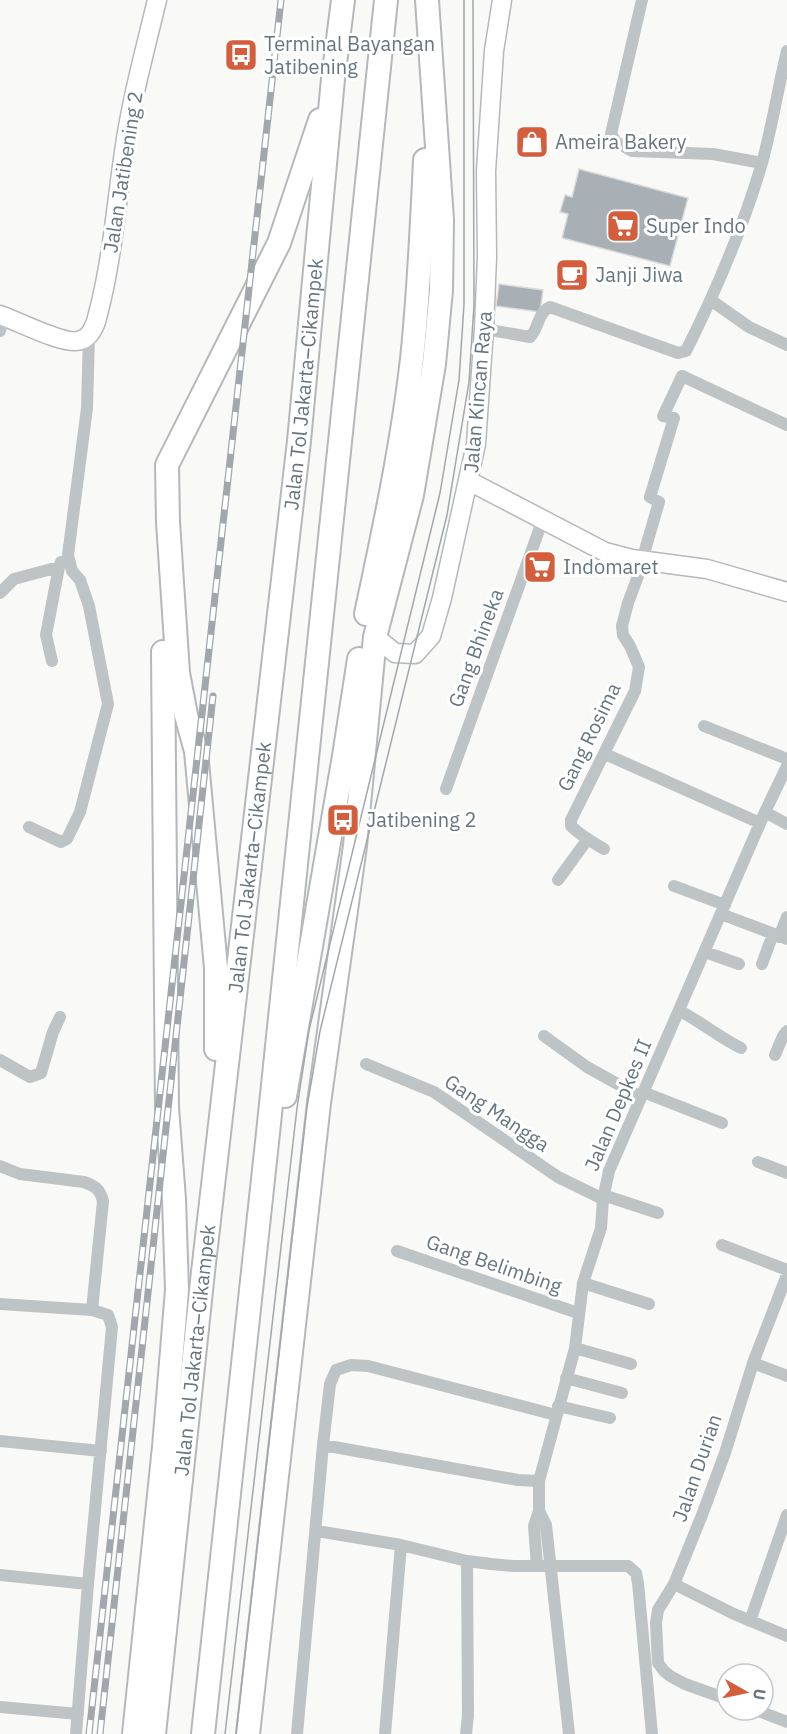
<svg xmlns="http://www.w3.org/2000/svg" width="787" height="1734" font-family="'IBM Plex Sans',sans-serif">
<rect width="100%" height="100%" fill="#f9f9f7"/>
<path fill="#a9b0b5" stroke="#dbdbd9" stroke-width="1.5" d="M579 169 688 198 670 266 562 238 568 214 560 212 565 195 572 197Z
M499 284 543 290 540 312 496 306Z"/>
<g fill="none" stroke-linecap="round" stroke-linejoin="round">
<g stroke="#b3b9bd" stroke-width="21">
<path id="secondary" d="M0 315C18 321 67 347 81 340 91 337 96 324 98 314 112 261 116 206 124 152 131 101 145 50 157 0
M469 481 605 552 632 559 707 569 787 592
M375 637 395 653 415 654 431 636 442 598 476 444 484 329 487 257 486 171 494 51 502 0"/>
</g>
<g stroke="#b4b8bb" stroke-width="26">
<g id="highway">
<path d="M366 614C384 530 402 445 412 359 419 293 422 226 425 160"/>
<path d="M216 1049V968L196 751 186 715 178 673 168 522 167 465 279 243 320 120"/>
<path d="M285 1096 344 756 359 659"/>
<path d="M134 1734 164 1447 177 1290 174 1199 167 1108 163 652"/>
<path id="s1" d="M154 1734 203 1272 299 441 333 79 343 0"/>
<path d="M203 1734 268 1133 386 0"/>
<path d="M248 1734 319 1103 355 846 375 637 412 495 434 364 441 290 442 220 427 0"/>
</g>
</g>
<path stroke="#bec3c6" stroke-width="12" d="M642 0 611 134 616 142 632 151 713 154 762 163
M712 301 749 327 787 345
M484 329 530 337C539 329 537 313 550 307L678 353 686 351C716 291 743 228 762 163 772 127 778 88 787 51
M0 331 4 316
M645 550 659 502 650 497 674 418 663 416 682 376 787 425
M0 593 14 579 59 567 61 562
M52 661 46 635 59 567
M704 726 787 759
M605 754 760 823
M446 789 543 519
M765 812 787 824
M29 827 61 842 67 839 80 812 108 704 89 606 80 580 72 571 68 555 87 408 89 335
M604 849C592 842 581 836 571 826V820L635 691 639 667 630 646 623 635 622 626 628 603 644 560
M558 880 587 840
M674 886 725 905
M721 914 787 939
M779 937 787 917
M705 952 739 964
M762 964 773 934
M680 1011C701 1022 719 1037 741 1048
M544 1036 587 1067 641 1097
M775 1055 783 1036 787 1031
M0 1060 30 1077 41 1073 53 1032 60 1017
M366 1064 434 1092 558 1177 603 1199
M643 1092 722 1123
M758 1162 787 1173
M0 1166 20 1174 84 1182C95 1186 100 1189 103 1201L92 1310 108 1315 112 1327 88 1584 76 1734
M603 1195 658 1213
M722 1245 787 1270
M397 1251 578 1313
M583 1283 649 1304
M0 1304 92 1310
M575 1348 631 1364
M753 1363 787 1376
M566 1378 622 1393
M558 1406 610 1418
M0 1441 101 1451
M323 1445 518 1480 539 1481
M539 1511 546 1525 569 1734
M317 1531 401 1545 467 1561 491 1564 514 1566H628L636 1573 638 1583 652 1734
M537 1566 534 1526 539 1511V1481L575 1348 583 1283 601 1228 603 1199 609 1171 765 812 787 766
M0 1575 88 1584
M674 1584 734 1614 787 1636
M750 1621 787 1515
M727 1699 685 1684 670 1676 664 1671 658 1663 656 1623 658 1610 674 1584 702 1515 725 1453 753 1363 787 1275
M0 1707 78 1714
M756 1710 787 1722
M297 1734 323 1445 330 1384 336 1370 351 1365 368 1366 556 1415
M385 1734 401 1545
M466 1734 468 1715 467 1561"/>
<use href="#secondary" stroke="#fff" stroke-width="18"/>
<use href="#highway" stroke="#fff" stroke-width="22"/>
<path stroke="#a1a7ac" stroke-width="1.5" d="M225 1734 297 1108 309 1030 440 493 459 380 464 304V0
M236 1734 307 1107 320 1031 447 515 469 382 474 305 473 0"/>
<g stroke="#a1a7ac" stroke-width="7">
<path id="rail" d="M89 1734 281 0
M100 1734 213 696"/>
</g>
<use href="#rail" stroke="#fff" stroke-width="4.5" stroke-dasharray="14" stroke-linecap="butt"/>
</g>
<defs>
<g id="bus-square" transform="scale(1.725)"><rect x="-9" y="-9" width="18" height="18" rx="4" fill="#d45d3c" stroke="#fff"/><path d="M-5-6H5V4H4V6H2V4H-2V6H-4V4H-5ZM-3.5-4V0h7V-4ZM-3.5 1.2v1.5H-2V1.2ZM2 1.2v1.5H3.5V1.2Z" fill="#fff"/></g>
<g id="shop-square" transform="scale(1.725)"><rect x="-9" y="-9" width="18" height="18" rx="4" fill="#d45d3c" stroke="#fff"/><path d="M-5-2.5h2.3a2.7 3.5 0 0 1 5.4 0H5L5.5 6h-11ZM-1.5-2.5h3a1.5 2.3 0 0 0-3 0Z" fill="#fff"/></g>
<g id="supermarket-square" transform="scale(1.725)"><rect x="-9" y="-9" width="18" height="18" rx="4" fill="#d45d3c" stroke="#fff"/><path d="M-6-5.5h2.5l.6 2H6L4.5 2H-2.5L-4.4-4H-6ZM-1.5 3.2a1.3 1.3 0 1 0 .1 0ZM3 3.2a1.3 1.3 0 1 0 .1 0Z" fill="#fff"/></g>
<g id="cafe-square" transform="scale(1.725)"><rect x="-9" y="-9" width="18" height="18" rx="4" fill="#d45d3c" stroke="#fff"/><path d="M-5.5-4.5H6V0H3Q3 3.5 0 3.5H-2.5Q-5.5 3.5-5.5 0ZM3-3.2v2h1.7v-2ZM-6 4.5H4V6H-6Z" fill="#fff"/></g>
</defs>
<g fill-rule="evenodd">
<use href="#bus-square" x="241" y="55"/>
<use href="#shop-square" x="532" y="142"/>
<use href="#supermarket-square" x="623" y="226"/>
<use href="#cafe-square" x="572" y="275"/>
<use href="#supermarket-square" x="540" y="567"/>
<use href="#bus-square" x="343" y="820"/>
</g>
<g text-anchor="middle" stroke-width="6" stroke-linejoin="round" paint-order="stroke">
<g font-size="20" fill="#66757f" stroke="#fff" text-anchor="start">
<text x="264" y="51">Terminal Bayangan<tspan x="264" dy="23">Jatibening</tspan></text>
<text x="555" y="149">Ameira Bakery</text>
<text x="646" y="233">Super Indo</text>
<text x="595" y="282">Janji Jiwa</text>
<text x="563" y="574">Indomaret</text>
<text x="366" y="827">Jatibening 2</text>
</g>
<g font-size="20" fill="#66757f" stroke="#fff">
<text transform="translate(123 172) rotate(-81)" y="7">Jalan Jatibening 2</text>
<text dy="7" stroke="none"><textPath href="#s1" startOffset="1358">Jalan Tol Jakarta–Cikampek</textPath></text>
<text transform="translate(478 392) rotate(-85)" y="7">Jalan Kincan Raya</text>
<text transform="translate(476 648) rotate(-70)" y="7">Gang Bhineka</text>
<text transform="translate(589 737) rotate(-64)" y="7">Gang Rosima</text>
<text dy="7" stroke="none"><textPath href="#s1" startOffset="872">Jalan Tol Jakarta–Cikampek</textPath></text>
<text transform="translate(618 1105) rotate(-67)" y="7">Jalan Depkes II</text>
<text transform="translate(497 1113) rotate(34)" y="7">Gang Mangga</text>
<text transform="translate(494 1264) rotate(19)" y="7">Gang Belimbing</text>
<text dy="7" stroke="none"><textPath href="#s1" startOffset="386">Jalan Tol Jakarta–Cikampek</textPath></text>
<text transform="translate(697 1468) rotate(-71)" y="7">Jalan Durian</text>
</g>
</g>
<g transform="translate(745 1692) rotate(99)"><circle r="28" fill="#ffffff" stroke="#c2c8cc" stroke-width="1.5"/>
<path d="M0-4.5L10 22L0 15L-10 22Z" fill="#d45d3c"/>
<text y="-9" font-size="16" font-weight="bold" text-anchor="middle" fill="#66757f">U</text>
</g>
</svg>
